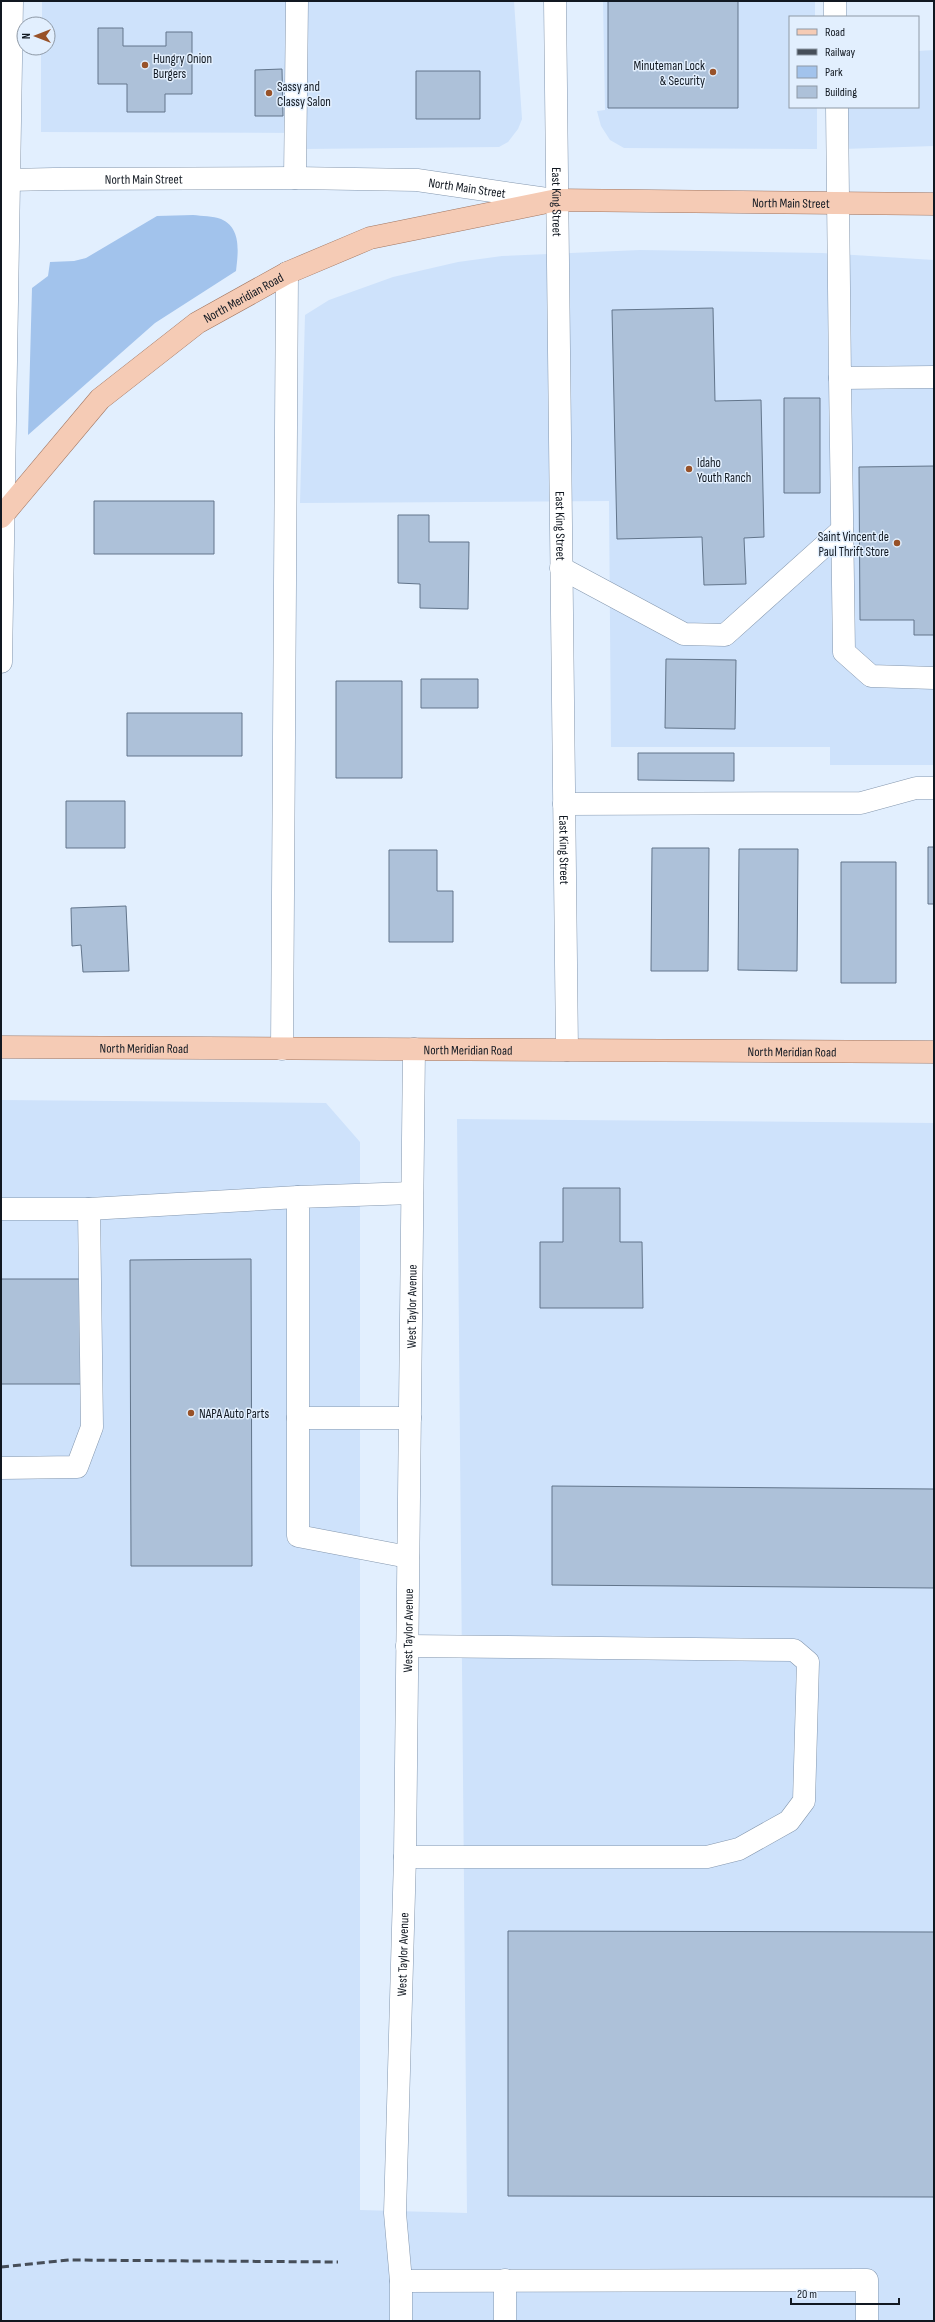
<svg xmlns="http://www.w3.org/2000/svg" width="935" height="2322" font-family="'Sofia Sans Condensed',sans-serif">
<rect width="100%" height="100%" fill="#e2effe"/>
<path fill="#cee2fb" d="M42 1H514L522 119 518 129 508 142 499 147 304 149 303 133 41 132V48H48V24H42Z
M603 1H815V17H790V107H817V149L624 148 610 140 601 126 597 111 605 110Z
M934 50V146L843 149V107H918V51Z
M640 250 822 253 934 260V765H830V747H611L609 501 300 503 305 315 329 300 393 277 458 262 502 256Z
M1 1100 326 1103 360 1142V2210L467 2213 457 1119 934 1123V2321H1Z"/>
<path fill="#a2c3ec" d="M193 215C202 216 213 216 221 219 242 228 238 253 236 271L155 323 28 435 32 288 48 276 50 262 74 261 86 258 157 216Z"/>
<path fill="#adc1d9" stroke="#62758b" d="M608 1H738V108H608Z
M98 28H123V46H166V32H192V94H165V112H127V84H98Z
M282 69 283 116H255V70Z
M416 71H480V119H416Z
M713 308 715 401 761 400 764 537 744 538 746 584 704 585 702 537 617 539 612 310Z
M784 398H820V493H784Z
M934 466V635H914V620H860L859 467Z
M94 501H214V554H94Z
M398 515H429V542H469L468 609 420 608V584L398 583Z
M666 659 736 660 735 729 665 728Z
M421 679H478V708H421Z
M336 681H402V778H336Z
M127 713H242V756H127Z
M638 753H734V781L638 780Z
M66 801H125V848H66Z
M928 847H934V904H928Z
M652 848H709L708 971H651Z
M739 849H798L797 971 738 970Z
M389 850H437V891H453V942H389Z
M841 862H896V983H841Z
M126 906 129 971 83 972 81 945 72 946 71 908Z
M563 1188H620V1242H642L643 1308H540V1242H563Z
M251 1259 252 1566H131L130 1260Z
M1 1279H81V1384H1Z
M552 1486 934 1489V1588L552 1585Z
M508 1931 934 1932V2197L508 2196Z"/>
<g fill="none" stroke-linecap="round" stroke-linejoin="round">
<g stroke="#8497ae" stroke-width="23">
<g id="minor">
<path id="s1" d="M555 1 567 1050"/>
<path d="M835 1V17"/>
<path d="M837 107 840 378 934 377"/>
<path d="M295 178 297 1"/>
<path id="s2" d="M1 182 8 180 54 179 295 178 417 180 554 200"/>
<path d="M840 378 844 652 871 676 934 678"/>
<path d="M561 568 684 634 725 635 842 530"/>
<path d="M1 662 12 1"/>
<path d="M564 804 861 803 916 788H934"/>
<path d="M282 1049 287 273"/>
<path d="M1 1209H89L92 1427 77 1467 1 1468"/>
<path d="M89 1209 298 1197"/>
<path d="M298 1418H410"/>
<path d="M408 1557 298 1536V1197L412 1193"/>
<path d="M405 1857H707L739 1849 789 1821 804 1801 808 1662 794 1650 407 1646"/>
<path d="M401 2281 867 2280V2321"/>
<path id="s3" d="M401 2321V2281L395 2213 405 1857 414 1049"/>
<path d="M505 2321V2280"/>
</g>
</g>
<g stroke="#a17661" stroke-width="23">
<g id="major">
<path id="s4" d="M1 517 100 399 197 323 287 273 370 238 557 200 934 204"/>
<path id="s5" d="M1 1047 934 1052"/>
</g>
</g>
<use href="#minor" stroke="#fff" stroke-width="22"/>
<use href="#major" stroke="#f5cbb5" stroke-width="22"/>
<path stroke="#464e59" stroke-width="3" stroke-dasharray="8 4" stroke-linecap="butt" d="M1 2267 69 2260 338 2262"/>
</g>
<g fill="#985229" stroke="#e2effe" stroke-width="1.5">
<circle cx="145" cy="65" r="4"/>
<circle cx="713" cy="72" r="4"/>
<circle cx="269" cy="93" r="4"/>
<circle cx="689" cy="469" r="4"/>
<circle cx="897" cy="543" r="4"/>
<circle cx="191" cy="1413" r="4"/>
</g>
<g text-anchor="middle" stroke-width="3" stroke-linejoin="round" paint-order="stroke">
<g font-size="13" fill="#111821" stroke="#e2effe" text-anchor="start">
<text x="153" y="63">Hungry Onion<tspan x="153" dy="15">Burgers</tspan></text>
<text x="705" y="70" text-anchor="end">Minuteman Lock<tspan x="705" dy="15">&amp; Security</tspan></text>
<text x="277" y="91">Sassy and<tspan x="277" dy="15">Classy Salon</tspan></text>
<text x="697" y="467">Idaho<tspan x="697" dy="15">Youth Ranch</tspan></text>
<text x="889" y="541" text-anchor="end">Saint Vincent de<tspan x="889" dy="15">Paul Thrift Store</tspan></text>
<text x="199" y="1418">NAPA Auto Parts</text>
</g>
<g font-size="13" fill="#111821" stroke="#e2effe">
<text dy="5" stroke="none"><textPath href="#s2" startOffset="143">North Main Street</textPath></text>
<text dy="5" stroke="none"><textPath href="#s2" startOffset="467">North Main Street</textPath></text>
<text dy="5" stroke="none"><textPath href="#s1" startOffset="201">East King Street</textPath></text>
<text dy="5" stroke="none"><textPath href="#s4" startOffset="895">North Main Street</textPath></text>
<text dy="5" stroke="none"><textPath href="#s4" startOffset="330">North Meridian Road</textPath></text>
<text dy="5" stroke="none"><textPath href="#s1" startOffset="525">East King Street</textPath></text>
<text dy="5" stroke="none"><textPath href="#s1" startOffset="849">East King Street</textPath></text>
<text dy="5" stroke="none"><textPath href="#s5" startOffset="143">North Meridian Road</textPath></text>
<text dy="5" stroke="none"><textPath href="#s5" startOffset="467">North Meridian Road</textPath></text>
<text dy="5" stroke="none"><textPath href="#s5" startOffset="791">North Meridian Road</textPath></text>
<text dy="5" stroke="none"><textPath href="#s3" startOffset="1015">West Taylor Avenue</textPath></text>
<text dy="5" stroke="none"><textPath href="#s3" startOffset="691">West Taylor Avenue</textPath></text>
<text dy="5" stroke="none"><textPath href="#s3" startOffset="367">West Taylor Avenue</textPath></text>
</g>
</g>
<rect width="935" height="2322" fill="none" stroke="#111821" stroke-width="4"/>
<rect x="789" y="16" width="130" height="92" fill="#e2effe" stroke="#8e99a6"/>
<rect x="797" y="29" width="20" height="6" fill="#f5cbb5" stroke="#8e99a6"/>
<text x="825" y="36" font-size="12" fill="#111821">Road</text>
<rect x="797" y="49" width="20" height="6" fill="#464e59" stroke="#8e99a6"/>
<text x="825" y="56" font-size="12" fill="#111821">Railway</text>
<rect x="797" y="66" width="20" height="12" fill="#a2c3ec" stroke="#8e99a6"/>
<text x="825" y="76" font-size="12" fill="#111821">Park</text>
<rect x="797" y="86" width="20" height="12" fill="#adc1d9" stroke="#8e99a6"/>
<text x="825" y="96" font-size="12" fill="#111821">Building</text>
<g transform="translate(36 36) rotate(270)"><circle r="19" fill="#e2effe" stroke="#8e99a6"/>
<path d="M0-3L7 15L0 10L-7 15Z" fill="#985229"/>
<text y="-6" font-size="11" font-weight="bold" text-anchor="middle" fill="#111821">N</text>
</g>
<path d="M791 2298v6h108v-6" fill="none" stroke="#111821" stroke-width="2"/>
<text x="797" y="2298" font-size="12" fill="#111821" stroke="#e2effe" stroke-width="3" paint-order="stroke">20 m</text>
</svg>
